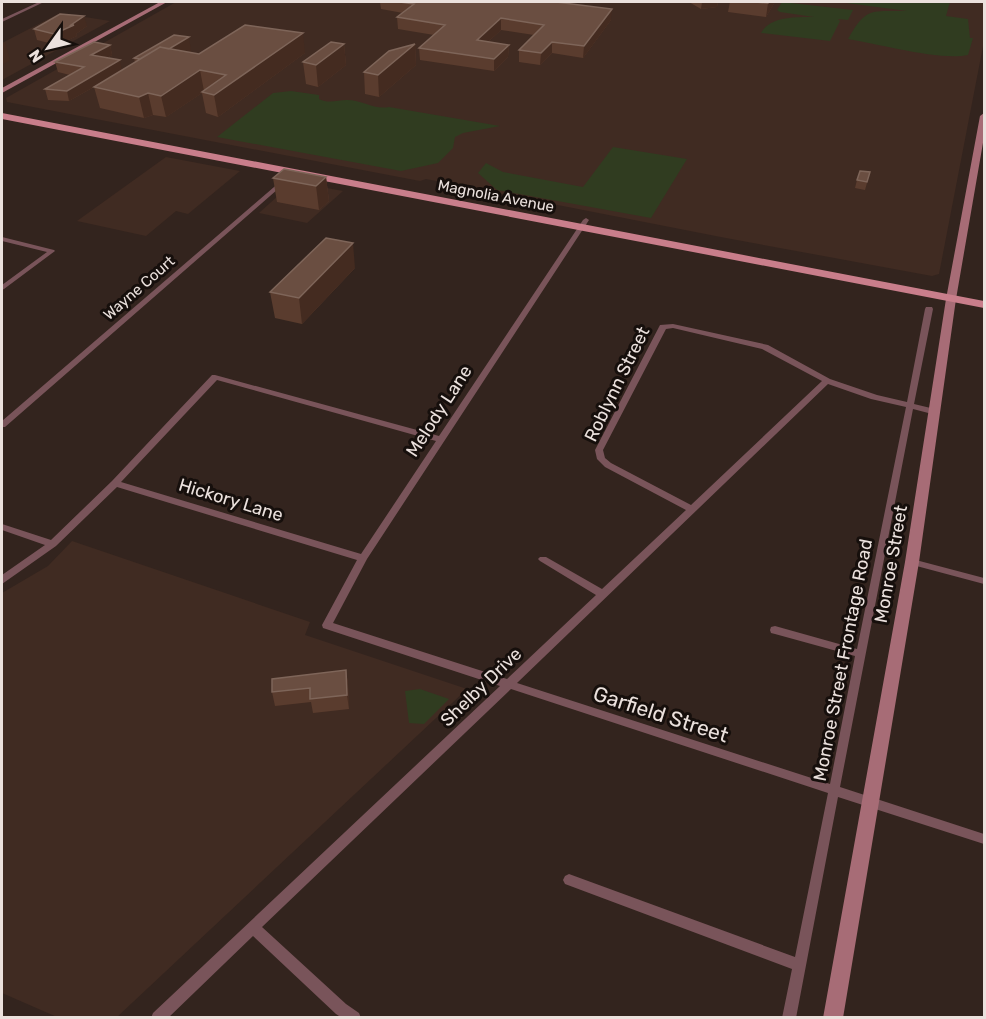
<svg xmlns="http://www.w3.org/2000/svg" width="986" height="1019" font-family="Rubik,sans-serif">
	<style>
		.built { fill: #402b22 }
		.green { fill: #303c20 }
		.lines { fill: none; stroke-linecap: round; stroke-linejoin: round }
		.street { fill: #79545a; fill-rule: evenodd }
		.secondary { fill: #a76c76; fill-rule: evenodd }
		.primary { fill: #c97e8b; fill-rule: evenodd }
		.wall { fill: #5a3c2e }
		.shaded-wall { fill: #442b20 }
		.building { fill: #6a4e41; stroke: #7e6559; stroke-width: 1.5 }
		.labels { text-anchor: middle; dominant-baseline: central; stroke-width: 6; stroke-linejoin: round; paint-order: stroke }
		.far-street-label { font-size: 15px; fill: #ebe1dd; stroke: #160f0c }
		.street-label { font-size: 18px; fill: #ebe1dd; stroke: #160f0c }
		.near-street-label { font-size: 21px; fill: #ebe1dd; stroke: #160f0c }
	</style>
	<rect width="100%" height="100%" fill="#33241e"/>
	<path class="built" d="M176,2H984V41L939,274L932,276L726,238L426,179L420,181L7,102L6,98Z
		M60,13L110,21L2,80V43Z
		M166,157L240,171L188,214L176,211L146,236L77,221Z
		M300,183L343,191L307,223L259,213L290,185Z
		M72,541L310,622L305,635L467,689L117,1017H57L2,993V593L48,566Z"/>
	<path class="green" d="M782,2L853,10L848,20L838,19L840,21L830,41L761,33C770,16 797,17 814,17L780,12L777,10Z
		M839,2H950L946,16L968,19L970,38H973L968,55C940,61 879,44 848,39C867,5 873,12 907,11Z
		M291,91L319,95V99C329,104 337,100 347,100C363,100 374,110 389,107L500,126L463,133L455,137L453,148L438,163L401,171L217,137L273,93Z
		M613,147L687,159L651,218L497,190L478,173L486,163L503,172L583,187Z
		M420,689L449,699L424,724L409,723L405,691Z"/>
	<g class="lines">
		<path class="street" d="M39,2H44L2,22V19Z
			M281,181L286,182L5,427H2V421Z
			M586,218L589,220L367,559L333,623L507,679L596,595L540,561L538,559L540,557H546L602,589L686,510L605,467L597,459L595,450L660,325L673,324L768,345L830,379L877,395L907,402L925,309L926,307H932L933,309L914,404L939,410L940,412L936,415L913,409L840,787L984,834V844L838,797L796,1018H782L792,969L565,884L563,880L565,876L569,874L795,957L828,793L511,689L262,927L346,1004L359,1013L361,1018H342L336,1014L253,936L168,1018H151L153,1013L500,686L323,628L322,625L357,560L117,487L56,546L2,584V575L45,545L2,530V524L51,540L112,481L212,375H215L439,436L583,220ZM673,328L762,349L822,381L691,505L611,463L605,458L603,450L666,329ZM217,380L436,441L361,554L121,482ZM828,384L871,399L906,407L857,649L775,626L771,627L770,630L771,633L775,634L855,656L830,784L517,683Z
			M2,237L54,250L55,251L4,289L2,290V285L47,252L2,241Z
			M912,559L984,578V584L909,564L907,562L909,560Z"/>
		<path class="secondary" d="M160,2H167L2,93V88Z
			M984,113V137L956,299L919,562L843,1018H823L905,562L946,299L980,116Z"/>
		<path class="primary" d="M2,113L984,301V308L2,119Z"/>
	</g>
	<path class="wall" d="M380,2H556L611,20L583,58L552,53L540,65L519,62V50L534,35L501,30L488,42L509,45L508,57L494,71L420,60L419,48L434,35L398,29L397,17L403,13L381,9Z
		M689,2H718L717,7L701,9Z
		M730,2H775L766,17L728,12Z
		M87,26L76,34L77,36L57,45L37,40L34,29Z
		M344,44L346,65L318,87L306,84L303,62Z
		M415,44L416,65L379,97L365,94L364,72Z
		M110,45L112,55L107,58L122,70L135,62L134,58L191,51L188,52L199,54L305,53L218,117L206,113L202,93L166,117L153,115L144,118L100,108L94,87L69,101L48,100L45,89L70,75L58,72L55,62Z
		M870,172L865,190L855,188L857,180Z
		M326,177L329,201L319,210L277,202L273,178Z
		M355,268L302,324L275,318L270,292Z
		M346,670L348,684L349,709L313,713L311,702L275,706L272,692Z"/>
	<path class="shaded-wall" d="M702,2H718L717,7L701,9Z
		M769,2H775L766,17L768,3Z
		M612,9L611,20L583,58L584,46Z
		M84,16L87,26L76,34L77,36L57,45L54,34L71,25Z
		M501,18V30L477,52V40Z
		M303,33L305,53L218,117L214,95Z
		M189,37L191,51L152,75L149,61Z
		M5,42L10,60L2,65V44Z
		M552,42V53L540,65L541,53Z
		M344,44L346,65L318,87L316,65Z
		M415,44L416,65L379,97L378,75Z
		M110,45L112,55L93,66L91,55Z
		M509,45L508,57L494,71V59Z
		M120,60L122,71L69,101L67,91Z
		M200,70L204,91L202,92V93L166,117L161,96Z
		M148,93L153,115L144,118L139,97Z
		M326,177L329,201L319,210L316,186Z
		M353,243L355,268L302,324L299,298Z
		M346,670L348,684L349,709L347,695Z"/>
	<path class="building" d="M400,2H556L612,9L584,46L552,42L541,53L519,50L544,25L501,18L477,40L509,45L494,59L419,48L445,25L397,17L414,4Z
		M755,2H769L768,3Z
		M60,14L84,16L71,25H74L54,34L34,29Z
		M245,25L303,33L214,95L202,92L226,75L200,70L161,96L148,93L139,97L94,87L160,47L199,54Z
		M174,35L189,37L169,49L160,47L140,59L134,58Z
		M94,42L110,45L91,55L120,60L67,91L45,89L84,67L55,62Z
		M331,42L344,44L316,65L303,62Z
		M415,44L378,75L364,72L389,51Z
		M284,169L326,177L316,186L273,178Z
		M860,171L870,172L867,182L857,180Z
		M326,238L353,243L299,298L270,292Z
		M346,670L347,695L310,699V688L272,692V679Z"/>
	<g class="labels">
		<g class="far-street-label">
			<text transform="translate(496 196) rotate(11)">Magnolia Avenue</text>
			<text transform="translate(139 288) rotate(-41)">Wayne Court</text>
		</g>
		<g class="street-label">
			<text transform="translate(617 384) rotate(-64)">Roblynn Street</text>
			<text transform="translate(439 411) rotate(-57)">Melody Lane</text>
			<text transform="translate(231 500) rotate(17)">Hickory Lane</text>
			<text transform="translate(891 564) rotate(-80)">Monroe Street</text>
			<text transform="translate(843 660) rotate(-79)">Monroe Street Frontage Road</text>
			<text transform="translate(481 687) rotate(-44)">Shelby Drive</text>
		</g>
		<g class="near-street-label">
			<text transform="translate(661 714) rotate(18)">Garfield Street</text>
		</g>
	</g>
	<rect width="986" height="1019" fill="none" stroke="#ebe1dd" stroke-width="6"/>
	<g transform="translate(48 48) rotate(236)" stroke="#160f0c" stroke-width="4.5" paint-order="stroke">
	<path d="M0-4.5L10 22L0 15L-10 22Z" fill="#ebe1dd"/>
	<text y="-9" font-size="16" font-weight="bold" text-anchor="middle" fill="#ebe1dd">N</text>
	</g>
</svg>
